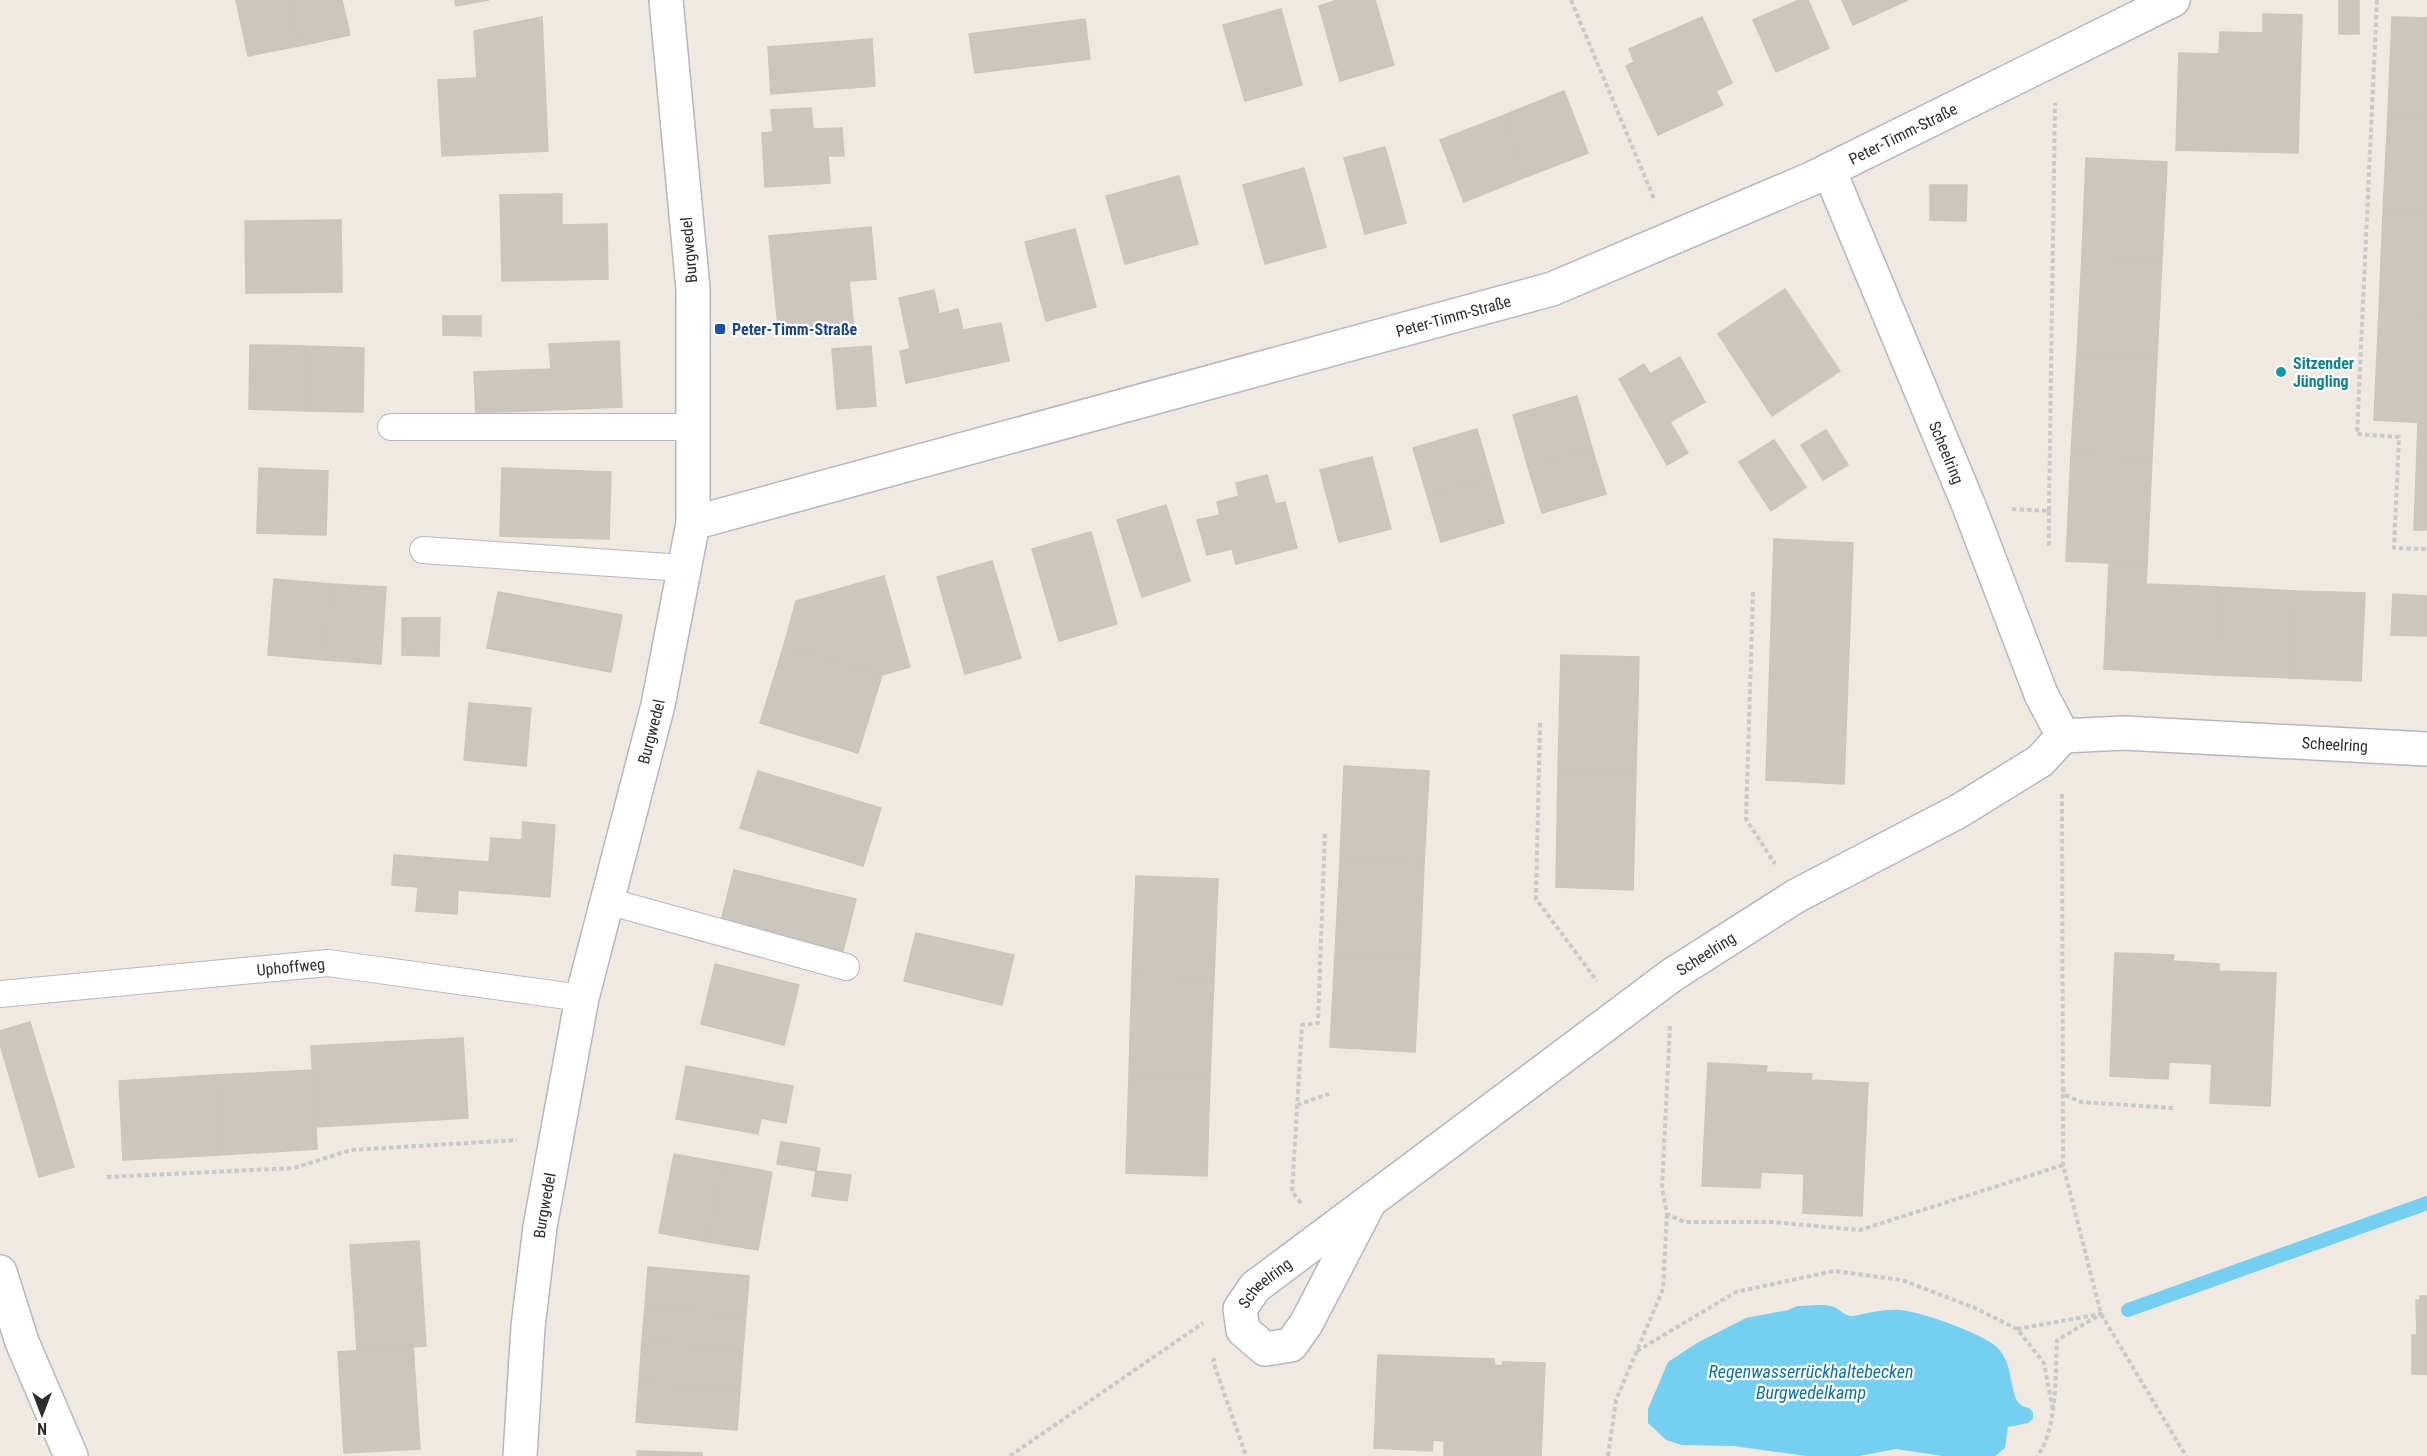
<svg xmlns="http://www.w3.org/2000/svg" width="2427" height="1456" font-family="'Roboto Condensed',sans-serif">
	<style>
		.water { fill: #75cff0 }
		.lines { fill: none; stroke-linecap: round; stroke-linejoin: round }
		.stream { stroke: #75cff0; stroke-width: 14 }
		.building { fill: #cbc7bf; stroke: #cbc5ba; stroke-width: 1.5 }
		.lane-casing { stroke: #b4b7c1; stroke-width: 28 }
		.street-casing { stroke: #b4b7c1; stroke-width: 36 }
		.secondary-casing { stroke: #b4b7c1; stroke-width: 36 }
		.path { stroke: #c9c9c9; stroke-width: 4; stroke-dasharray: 4.5 3; stroke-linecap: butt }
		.lane { stroke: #fff; stroke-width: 26 }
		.street { stroke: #fff; stroke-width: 33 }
		.secondary { stroke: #fff; stroke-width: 33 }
		.transit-dot { fill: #1a4fb4; stroke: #fff; stroke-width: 2 }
		.culture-dot { fill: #0f9aa8; stroke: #fff; stroke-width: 2 }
		.labels { text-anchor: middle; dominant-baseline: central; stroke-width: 4.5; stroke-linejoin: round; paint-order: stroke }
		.street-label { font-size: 16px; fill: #2e2e2e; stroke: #fff }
		.transit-label { font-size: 16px; font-weight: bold; fill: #164399; stroke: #fff; text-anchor: start }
		.culture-label { font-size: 16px; font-weight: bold; fill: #0d838f; stroke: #fff; text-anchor: start }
		.water-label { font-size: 18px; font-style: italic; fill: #0d6fa3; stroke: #fff }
	</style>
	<rect width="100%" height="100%" fill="#efe9e1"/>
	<path class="water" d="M1797,1306C1808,1306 1824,1303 1834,1307C1841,1310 1845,1317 1854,1316C1869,1313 1884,1309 1900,1310C1922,1312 1971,1330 1990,1342C2021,1360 2003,1405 2029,1408L2033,1412V1419L2028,1423L2008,1427L2005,1448L1995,1456H1943L1896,1449L1859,1456H1806L1734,1446L1682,1445L1666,1440L1648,1423V1409L1668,1362L1697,1343L1746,1318L1788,1310Z"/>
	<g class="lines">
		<path class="stream" d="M2128,1310L2427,1203"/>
	</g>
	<path class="building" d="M236,0H289L299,46L248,56Z
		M289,0H342L350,35L299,46Z
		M455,0H489L456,6Z
		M1338,0H1375L1394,65L1340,81L1319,6Z
		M1799,0H1808L1829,48L1776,72L1753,20Z
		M1842,0H1908L1853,25Z
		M2339,0H2359V34H2339Z
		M1281,9L1302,85L1245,101L1223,25Z
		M2263,14L2302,15L2298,153L2176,150L2179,53L2219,54L2220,32L2263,33Z
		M542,17L548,151L442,156L438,80L477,78L474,31Z
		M1702,17L1732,83L1716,91L1723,105L1658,135L1626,66L1634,62L1629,49Z
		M2392,17L2427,18V116L2388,114Z
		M1085,19L1090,59L975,73L969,34Z
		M872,39L875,86L771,94L768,47Z
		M1564,91L1588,153L1526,177L1502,116Z
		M811,108L813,129L842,128L844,156H828L830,183L765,187L762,133L773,132L771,110Z
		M2388,114L2427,116V215L2383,213Z
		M1502,116L1526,177L1464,202L1440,140Z
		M1385,147L1406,223L1365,234L1344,158Z
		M2086,158L2167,162L2162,260L2082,255Z
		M1304,168L1326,247L1265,264L1243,185Z
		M1179,176L1198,244L1125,264L1106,196Z
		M1930,185H1967L1966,221L1930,220Z
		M562,194V225L607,224L608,279L502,281L500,195Z
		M2383,213L2427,215V313L2379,311Z
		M341,220L342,292L246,293L245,221Z
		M871,227L876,279L849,281L854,329L779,336L769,236Z
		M1075,229L1096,307L1046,321L1025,242Z
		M2082,255L2162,260L2157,358L2077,354Z
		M1785,289L1840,371L1772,416L1718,334Z
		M934,290L939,314L958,309L963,330L1001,323L1009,361L906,383L900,351L910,349L899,298Z
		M2379,311L2427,313V423L2374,420Z
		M443,316H481V336L443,335Z
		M619,341L622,407L476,413L474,372L551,369L549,344Z
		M250,345L307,346L306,411L249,409Z
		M307,346L364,348L363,412L306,411Z
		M871,346L876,406L837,409L832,349Z
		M2077,354L2157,358L2152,458L2071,454Z
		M1680,357L1705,402L1670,422L1688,453L1667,465L1619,379L1644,364L1650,374Z
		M1577,396L1592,448L1528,467L1513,415Z
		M2418,423H2427V530H2414Z
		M1477,429L1491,477L1427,495L1413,448Z
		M1826,430L1848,465L1823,480L1801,445Z
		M1774,440L1806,487L1771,511L1739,462Z
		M1592,448L1606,494L1542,513L1528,467Z
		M2071,454L2152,458L2147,565L2066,561Z
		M1372,457L1391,529L1339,542L1320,470Z
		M259,468L328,471L326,535L257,533Z
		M502,468L611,472L609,539L500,536Z
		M1267,475L1275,504L1285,502L1297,548L1236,564L1232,549L1207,555L1197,520L1220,515L1217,502L1239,496L1236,483Z
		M1491,477L1504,523L1441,542L1427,495Z
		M1166,505L1190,581L1142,597L1117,520Z
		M1091,532L1117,624L1059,641L1032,549Z
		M1774,539L1853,543L1844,784L1766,780Z
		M992,561L1021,658L965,674L937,577Z
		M2109,563L2147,565L2146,584L2219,587L2215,675L2104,669Z
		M884,576L910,667L882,675L784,645L796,601Z
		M274,579L330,584L325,660L268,655Z
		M330,584L386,587L381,664L325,660Z
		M2219,587L2296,591L2292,678L2215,675Z
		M2296,591L2365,593L2361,681L2292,678Z
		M498,592L622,615L611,672L487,648Z
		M2393,594L2427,596V636L2391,635Z
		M402,618H440L439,656L402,655Z
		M784,645L882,675L858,753L760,723Z
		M1561,655L1639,657L1636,773L1558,771Z
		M469,703L531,708L526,766L464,760Z
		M1344,766L1429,771L1424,864L1340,860Z
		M758,771L881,808L863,866L740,828Z
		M1558,771L1636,773L1633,890L1556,887Z
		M523,822L555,825L550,897L458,890L457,914L416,911L418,887L392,885L394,855L489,862L491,838L522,840Z
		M1340,860L1424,864L1420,958L1335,954Z
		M734,870L856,899L843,951L721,921Z
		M1136,876L1218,879L1214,978L1132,975Z
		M916,933L1014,955L1002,1005L904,981Z
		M2115,953L2174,955L2173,961L2219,964V971L2276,973L2270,1106L2210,1103L2212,1064L2169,1062L2168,1079L2110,1076Z
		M1335,954L1420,958L1415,1052L1330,1047Z
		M715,964L799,985L784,1045L701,1024Z
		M1132,975L1214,978L1210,1077L1129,1074Z
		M30,1022L74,1167L39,1177L0,1044V1031Z
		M463,1038L468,1118L316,1127L311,1046Z
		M1708,1063L1767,1066L1766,1072L1812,1074L1811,1080L1868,1083L1862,1216L1803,1213L1804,1174L1761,1172L1760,1188L1702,1186Z
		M686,1066L793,1086L786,1123L761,1118L758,1134L676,1119Z
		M313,1070L317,1149L220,1155L216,1075Z
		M1129,1074L1210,1077L1207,1176L1126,1173Z
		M216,1075L220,1155L123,1160L119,1081Z
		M781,1142L820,1148L816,1171L777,1164Z
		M674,1154L723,1163L708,1242L659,1233Z
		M723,1163L772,1172L758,1250L708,1242Z
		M816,1171L851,1175L847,1201L812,1196Z
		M419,1241L426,1346L357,1350L350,1245Z
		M648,1267L749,1276L746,1315L645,1307Z
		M2420,1296H2427V1374H2412V1335H2417L2416,1300H2420Z
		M645,1307L746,1315L743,1349L642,1341Z
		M642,1341L743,1349L740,1390L639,1382Z
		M413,1346L420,1449L344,1453L338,1352Z
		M1378,1355L1494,1359V1365L1502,1366L1503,1362L1545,1363L1541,1456H1444V1441L1433,1440L1432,1451L1374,1448Z
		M639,1382L740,1390L737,1430L636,1422Z
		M637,1451L702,1453V1456H637Z"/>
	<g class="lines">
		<g class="lane-casing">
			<g id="lane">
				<path d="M391,427H693"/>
				<path d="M423,550L683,568"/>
				<path d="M607,901L846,967"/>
				<path id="s1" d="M0,994L328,963L582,998"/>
			</g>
		</g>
		<g class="street-casing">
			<g id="street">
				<path id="s2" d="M1829,170L1969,506L2041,694L2063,736L2124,733L2427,749"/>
				<path id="s3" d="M693,523L1552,289L1811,179L2173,0"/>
				<path id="s4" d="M1368,1205L1306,1324L1291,1345L1265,1349L1243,1330L1240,1309L1255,1287L1672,975L1796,896L1959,811L2040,761L2063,736"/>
				<path id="s5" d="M520,1456L528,1327L540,1227L582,998L658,705L693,523V289L666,0"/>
			</g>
		</g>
		<g class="secondary-casing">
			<path id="secondary" d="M0,1272L22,1342L71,1456"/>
		</g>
		<path class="path" d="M1571,0L1655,201
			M2377,0L2357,434L2399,437L2394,548L2427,549
			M2012,509L2049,511L2055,103
			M2049,511V547
			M1753,592L1746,819L1775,864
			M1540,723L1536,899L1597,981
			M2062,794L2063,1165L2101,1314L2186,1456
			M1670,1026L1662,1188L1667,1214L1684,1222H1772L1860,1230L2063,1165
			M2063,1088L2065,1095L2081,1102L2173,1108
			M1297,1105L1329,1094
			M107,1177L294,1168L351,1150L517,1140
			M1301,1203L1292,1192L1302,1025L1318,1023L1325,831
			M2017,1329L2101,1314L2057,1340C2055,1372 2058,1430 2037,1456
			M1637,1351L1736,1292L1834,1271L1902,1280L1975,1308L2017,1329L2044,1363L2053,1411
			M1215,1358L1213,1361L1246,1456
			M1010,1456L1203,1323
			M1608,1456L1616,1400L1663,1289L1667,1214"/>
		<use href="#lane" class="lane"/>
		<use href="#street" class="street"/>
		<use href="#secondary" class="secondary"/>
	</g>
	<rect class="transit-dot" x="714" y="323" width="12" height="12" rx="3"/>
	<circle class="culture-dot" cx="2281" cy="372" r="6"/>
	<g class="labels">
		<g class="street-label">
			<text stroke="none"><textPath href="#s3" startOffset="1274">Peter-Timm-Straße</textPath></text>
			<text transform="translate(689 250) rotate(-95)">Burgwedel</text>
			<text stroke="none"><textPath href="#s3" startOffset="788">Peter-Timm-Straße</textPath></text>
			<text stroke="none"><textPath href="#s2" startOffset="306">Scheelring</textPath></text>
			<text stroke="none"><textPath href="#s5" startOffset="738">Burgwedel</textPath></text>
			<text stroke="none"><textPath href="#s2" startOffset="885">Scheelring</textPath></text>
			<text stroke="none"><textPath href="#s4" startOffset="824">Scheelring</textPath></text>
			<text stroke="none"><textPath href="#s1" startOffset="292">Uphoffweg</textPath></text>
			<text stroke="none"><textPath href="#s5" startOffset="252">Burgwedel</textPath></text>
			<text stroke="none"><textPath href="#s4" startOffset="273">Scheelring</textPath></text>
		</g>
		<g class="transit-label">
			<text x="732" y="329">Peter-Timm-Straße</text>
		</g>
		<g class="culture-label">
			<text x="2293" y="363">Sitzender<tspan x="2293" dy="18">Jüngling</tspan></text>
		</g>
		<g class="water-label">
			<text x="1811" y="1371">Regenwasserrückhaltebecken<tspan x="1811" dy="21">Burgwedelkamp</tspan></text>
		</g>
	</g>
	<g transform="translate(42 1414) rotate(180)" stroke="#ffffff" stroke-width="4.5" paint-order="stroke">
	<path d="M0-4.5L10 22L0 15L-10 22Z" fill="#2e2e2e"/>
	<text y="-9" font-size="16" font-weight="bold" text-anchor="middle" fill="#2e2e2e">N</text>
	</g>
</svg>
